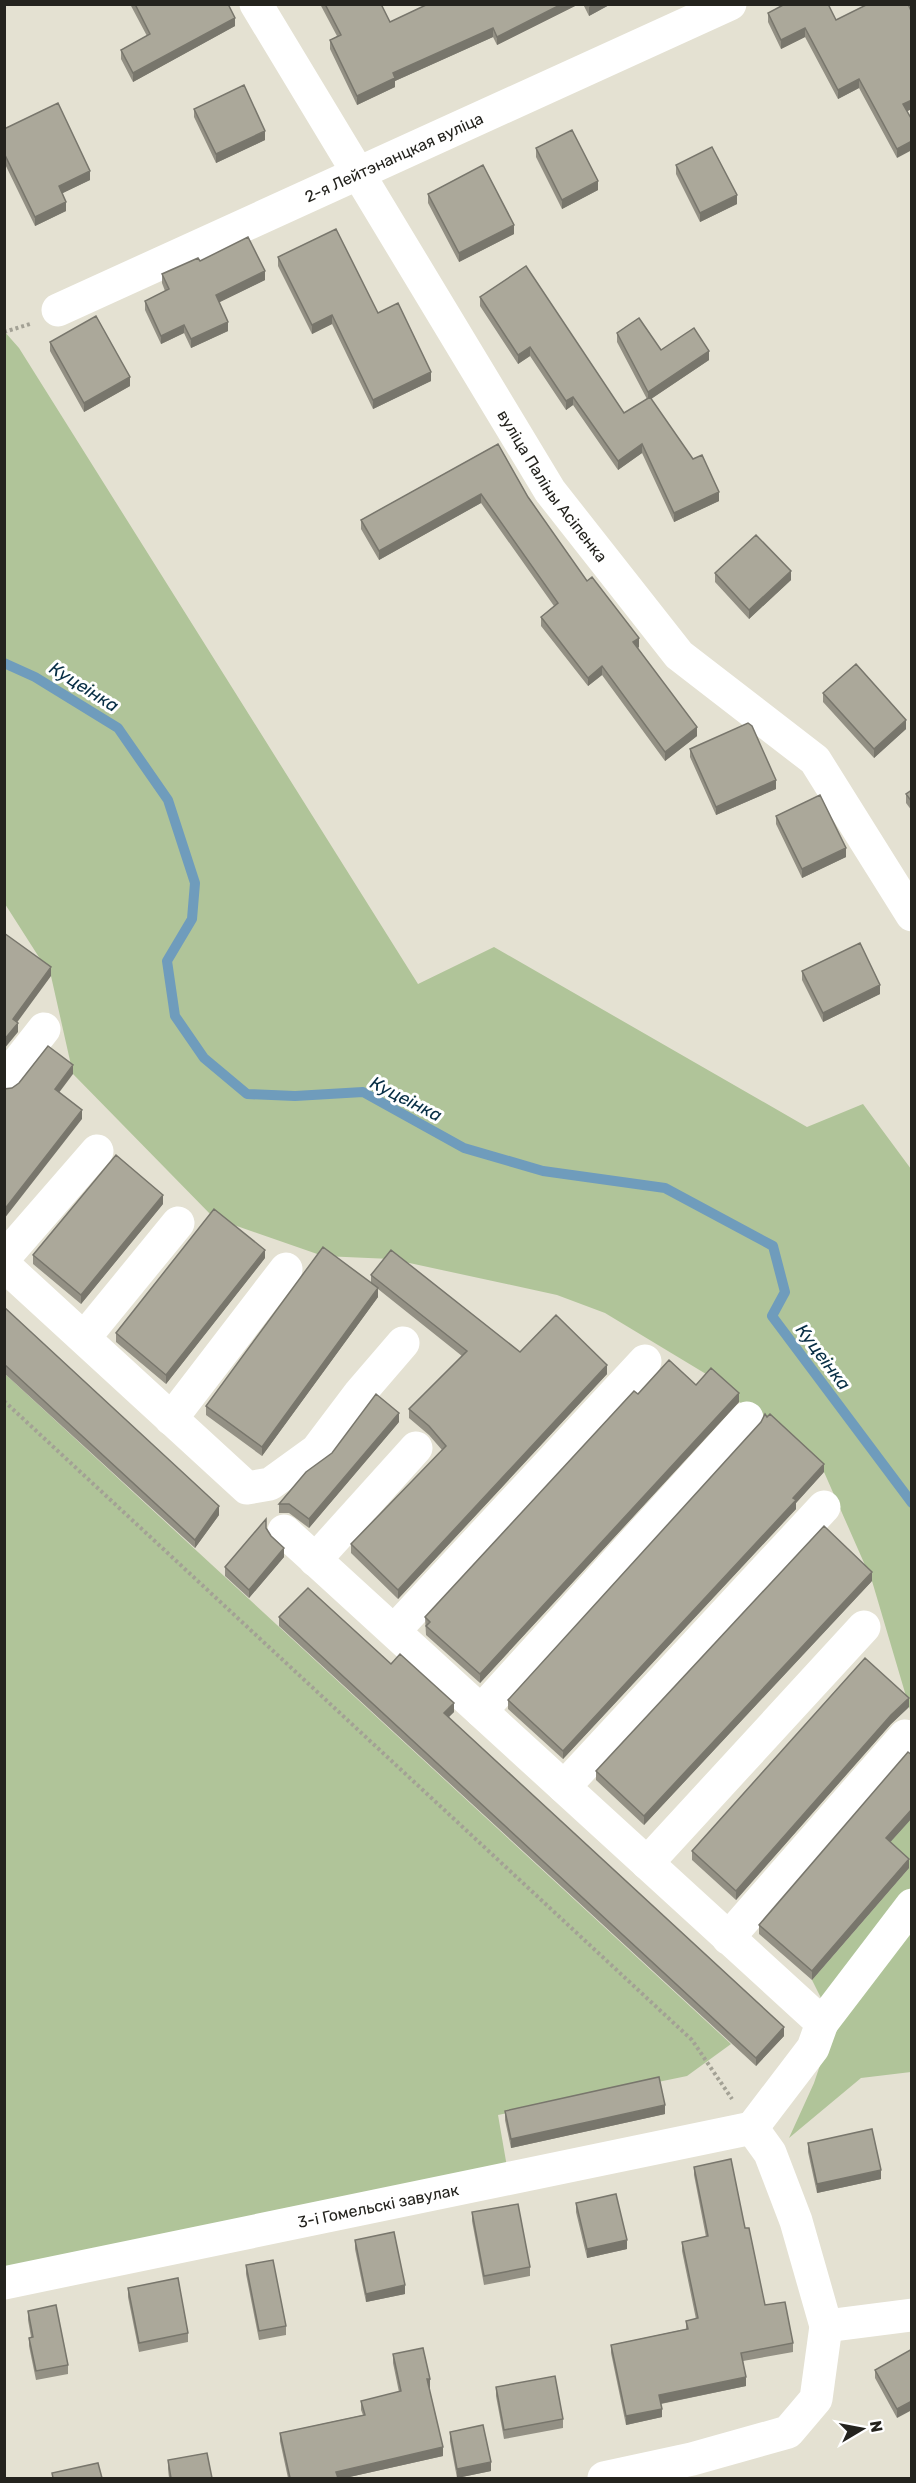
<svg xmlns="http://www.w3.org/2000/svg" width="916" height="2483" font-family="Rubik,sans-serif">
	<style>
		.green { fill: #b0c499 }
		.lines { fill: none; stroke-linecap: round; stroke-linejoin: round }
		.stream { stroke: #6f9cbc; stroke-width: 10 }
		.path { stroke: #a3a195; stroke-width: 4; stroke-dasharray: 3 3; stroke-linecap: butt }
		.minor { stroke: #fff; stroke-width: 33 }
		.wall { fill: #939084 }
		.shaded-wall { fill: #78766c }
		.building { fill: #aba89a; stroke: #78766c; stroke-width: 1.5 }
		.labels { text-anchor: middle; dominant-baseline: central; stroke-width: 6; stroke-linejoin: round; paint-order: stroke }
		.street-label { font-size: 16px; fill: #24231e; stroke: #fff }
		.water-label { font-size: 18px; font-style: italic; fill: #062d44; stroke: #fff }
	</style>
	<rect width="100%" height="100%" fill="#e4e1d2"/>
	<path class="green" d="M4,331L19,348L418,984L494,947L807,1127L863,1104L911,1169V1713L872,1581L824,1472L770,1423L738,1401L711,1377L605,1313L557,1295L391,1259L323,1256L214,1218L73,1074L51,976L5,904Z
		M4,1373L731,2044L687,2076L498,2115L507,2167L5,2271Z
		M911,1818V2072L861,2078L789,2138L814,2083L834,2024L812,1980L909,1868L886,1847Z"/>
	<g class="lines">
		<path class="stream" d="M4,663L35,677L118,728L168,800L195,883L192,919L167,961L175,1016L204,1058L247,1094L295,1096L363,1092L464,1148L543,1171L665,1188L773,1246L785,1292L772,1316L912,1503"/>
		<path class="path" d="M4,332L30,324
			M4,1401L692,2040L732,2099"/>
		<g class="minor">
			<path id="s1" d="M256,4L550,491L679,655L815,760L912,915"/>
			<path id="s2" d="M58,310L730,4"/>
			<path d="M4,1080L44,1029"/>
			<path d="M4,1258L97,1151"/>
			<path d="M4,1265L247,1488L270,1484L317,1450L360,1393L403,1343"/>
			<path d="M84,1338L178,1223"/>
			<path d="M171,1419L286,1269"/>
			<path d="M284,1531L822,2023L813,2048L752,2128"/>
			<path d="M315,1560L416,1448"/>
			<path d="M394,1631L645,1361"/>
			<path d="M481,1711L747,1418"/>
			<path d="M564,1787L824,1507"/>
			<path d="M647,1863L864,1627"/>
			<path d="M728,1938L905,1736"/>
			<path d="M822,2023L912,1905"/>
			<path id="s3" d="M4,2283L752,2128"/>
			<path d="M826,2326L912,2315"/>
			<path d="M604,2478L692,2459L788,2432L816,2399L826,2326L796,2221L770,2153L752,2128"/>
		</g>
	</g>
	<path class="wall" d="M130,4H228L235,26L133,82L121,59V50L147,36Z
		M320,4H381L390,22L428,4H579L497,45L493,37L395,81V87L357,105L330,49V40L337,36Z
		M583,4H611L589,16Z
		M768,13L836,20L912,13V109L907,111L897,158L859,88L838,99L805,37L781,49L768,22Z
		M194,109L265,140L216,163L194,117Z
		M4,129L90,180L62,193L66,211L35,226L4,162Z
		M536,148L598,190L562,209L536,157Z
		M676,165L737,204L700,222L676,174Z
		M428,194L514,234L459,262L428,203Z
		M278,257L378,313L431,381L373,409L332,324L312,334L278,266Z
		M200,261L265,280L219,302L228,331L191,348L184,333L161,344L145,310V301L165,291L162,283V274Z
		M480,297L624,413L647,399L617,342V333L661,350L709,360L651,399L719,501L674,522L642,453L618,470L573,405L566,410L530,356L518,364L480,306Z
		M50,342L130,386L84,412L50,351Z
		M498,444L528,497L587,581L639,647L638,648L697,736L665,761L602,675L588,686L541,626V617L554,606L481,503L379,560L361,529V520Z
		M715,573L791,580L749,619L715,582Z
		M823,693L906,729L874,758L823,702Z
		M690,749L776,789L716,815L690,757Z
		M912,790V811L906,803V794Z
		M776,816L846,857L802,878L776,824Z
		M802,971L880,994L823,1022L802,980Z
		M163,1204L81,1304L33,1264V1255Z
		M265,1258L166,1384L116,1342V1333Z
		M371,1275L520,1352L607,1374L398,1599L351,1553V1544L442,1450L429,1435L409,1418V1409L462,1356L378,1289V1297L262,1456L206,1415V1406L371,1283Z
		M4,1307L219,1515L195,1548L4,1373Z
		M696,1385L739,1402L480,1683L426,1635L425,1617L638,1394Z
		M399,1422L309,1528L289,1513H279V1504Z
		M824,1472L796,1503V1509L563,1759L508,1709V1700Z
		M266,1528L284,1557L249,1598L225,1576V1567Z
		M872,1581L644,1825L596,1780V1771Z
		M279,1617L391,1664L454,1712L448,1717L784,2036L756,2066L279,1626Z
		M909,1707L891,1724L736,1900L692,1860V1851Z
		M912,1755V1818L890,1842L909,1868L812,1980L759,1934V1925Z
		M505,2111L665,2114L511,2148L505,2120Z
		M808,2143L881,2179L817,2193L808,2152Z
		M694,2167L745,2228L765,2305L793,2343V2352L743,2361L746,2386L661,2404L662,2417L626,2425L611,2353V2345L686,2329V2321L696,2319L682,2251V2242L706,2237L694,2175Z
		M576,2203L627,2249L587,2258L576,2212Z
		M472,2212L530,2267V2276L484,2285L472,2221Z
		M355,2240L405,2294L366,2302L355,2249Z
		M246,2265L286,2326V2335L259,2340L246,2274Z
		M128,2288L188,2333V2342L139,2352L128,2297Z
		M28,2311L68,2365V2374L36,2380L29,2346V2338L31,2337L28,2320Z
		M912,2349L897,2418L875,2378V2370Z
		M393,2354L430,2388H429L443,2456L345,2478H288L280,2441V2433L363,2415L361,2410V2401L399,2392L393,2363Z
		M496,2387L563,2419V2428L504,2439L496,2396Z
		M450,2432L491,2471L457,2478L450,2441Z
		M168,2460L212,2478H169L168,2469Z"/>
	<path class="shaded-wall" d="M562,4H579L497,45V37Z
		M593,4H611L589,16V7Z
		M235,18V26L133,82V73Z
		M493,28V37L395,81V87L357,105V96L393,73Z
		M805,28V37L781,49V40Z
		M859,79V88L838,99V90Z
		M912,100V109L903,113V104Z
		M265,131V140L216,163V154Z
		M912,141V150L897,158V149Z
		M90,171V180L59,195V186Z
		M598,181V190L562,209V200Z
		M737,195V204L700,222V213Z
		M66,202V211L35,226V217Z
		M514,225V234L459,262V253Z
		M265,271V280L216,304V295Z
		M332,315V324L312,334V325Z
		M228,322V331L191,348V339Z
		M184,325V333L161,344V336Z
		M530,347V356L518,364V355Z
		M709,351V360L648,401V392Z
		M431,372V381L373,409V400Z
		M130,377V386L84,412V403Z
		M573,397V405L566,410V401Z
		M642,444V453L618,470V461Z
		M719,492V501L674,522V513Z
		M481,494V503L379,560V551Z
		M791,571V580L749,619V610Z
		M639,638V647L633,651V642Z
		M602,666V675L588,686V678Z
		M906,720V729L874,758V749Z
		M697,727V736L665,761V752Z
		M776,780V789L716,815V807Z
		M846,848V857L802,878V869Z
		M51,967V976L13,1028V1019Z
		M880,985V994L823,1022V1013Z
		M18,1023V1032L4,1049V1040Z
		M73,1065V1074L55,1098V1089Z
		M82,1110V1119L4,1219V1210Z
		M163,1195V1204L81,1304V1295Z
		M265,1250V1258L166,1384V1375Z
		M378,1288V1297L262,1456V1447Z
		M607,1365V1374L398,1599V1590Z
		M739,1393V1402L480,1683V1674Z
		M399,1413V1422L309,1528V1519Z
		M824,1464V1472L796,1503V1509L563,1759V1751Z
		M219,1506V1515L195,1548V1540Z
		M284,1548V1557L249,1598V1590Z
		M872,1572V1581L644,1825V1816Z
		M909,1698V1707L891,1724L736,1900V1891L891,1715Z
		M454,1703V1712L444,1722V1713Z
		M912,1809V1818L886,1847V1838Z
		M909,1859V1868L812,1980V1971Z
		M784,2027V2036L756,2066V2058Z
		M665,2105V2114L511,2148V2139Z
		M881,2170V2179L817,2193V2184Z
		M627,2240V2249L587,2258V2249Z
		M405,2285V2294L366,2302V2294Z
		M746,2377V2386L659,2404V2395Z
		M427,2379H430V2388H427Z
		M912,2401V2410L897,2418V2409Z
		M662,2409V2417L626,2425V2416Z
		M443,2447V2456L345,2478H336V2472Z
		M491,2462V2471L457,2478V2469Z"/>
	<path class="building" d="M135,4H228L235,18L133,73L121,50L150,34Z
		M325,4H381L390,22L428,4H562L497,37L493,28L393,73L395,78L357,96L330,40L341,35Z
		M785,4H828L836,20L868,4H908L912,13V35L911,36L912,37V100L903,104L912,120V141L897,149L859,79L838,90L805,28L781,40L768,13Z
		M244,85L265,131L216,154L194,109Z
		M58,103L90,171L59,186L66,202L35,217L4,153V129Z
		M572,130L598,181L562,200L536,148Z
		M712,147L737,195L700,213L676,165Z
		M483,165L514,225L459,253L428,194Z
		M336,229L378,313L398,303L431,372L373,400L332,315L312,325L278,257Z
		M248,237L265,271L216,295L228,322L191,339L184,325L161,336L145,301L169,289L162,274L198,258L200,261Z
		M526,266L624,413L650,397L693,459L702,455L719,492L674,513L642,444L618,461L573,397L566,401L530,347L518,355L480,297Z
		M96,316L130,377L84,403L50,342Z
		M639,318L661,350L694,328L709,351L648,392L617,333Z
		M498,444L528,497L587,581L592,577L639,638L633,642L697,727L665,752L602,666L588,678L541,617L558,603L481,494L379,551L361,520Z
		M756,535L791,571L749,610L715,573Z
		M856,664L906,720L874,749L823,693Z
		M748,723L752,726L776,780L716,807L690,749Z
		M912,790V802L906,794Z
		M820,795L846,848L802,869L776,816Z
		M4,933L51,967L13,1019L18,1023L4,1040Z
		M860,943L880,985L823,1013L802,971Z
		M48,1046L73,1065L55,1089L82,1110L4,1210V1089L12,1088L19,1083Z
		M116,1155L163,1195L81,1295L33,1255Z
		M214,1209L265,1250L166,1375L116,1333Z
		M323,1247L378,1288L262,1447L206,1406Z
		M391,1250L520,1352L556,1315L607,1365L398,1590L351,1544L446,1446L429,1426L409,1409L467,1351L371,1275Z
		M4,1307L219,1506L195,1540L4,1364Z
		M669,1360L696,1385L711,1368L739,1393L480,1674L426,1626L430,1622L425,1617L634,1391L638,1394Z
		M376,1394L399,1413L309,1519L289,1504H279L306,1472L332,1453Z
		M765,1414L767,1417L770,1414L824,1464L793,1498L796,1500L563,1751L508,1700L761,1422Z
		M266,1519V1528L271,1536L284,1548L249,1590L225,1567Z
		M824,1526L872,1572L644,1816L596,1771Z
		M308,1588L391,1664L400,1654L454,1703L444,1713L784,2027L756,2058L279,1617Z
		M865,1658L909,1698L891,1715L736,1891L692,1851Z
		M908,1752L912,1755V1809L886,1838L909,1859L812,1971L759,1925Z
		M659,2077L665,2105L511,2139L505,2111Z
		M872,2129L881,2170L817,2184L808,2143Z
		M731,2159L745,2228H749L765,2305L785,2302L793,2343L741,2353L746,2377L659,2395L662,2409L626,2416L611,2345L688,2329L686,2321L698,2318L682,2242L708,2236L694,2167Z
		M616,2194L627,2240L587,2249L576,2203Z
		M518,2204L530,2267L484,2276L472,2212Z
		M394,2232L405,2285L366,2294L355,2240Z
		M273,2260L286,2326L259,2331L246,2265Z
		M178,2278L188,2333L139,2343L128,2288Z
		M56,2305L68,2365L36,2371L29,2338L33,2337L28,2311Z
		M423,2348L430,2379H427L443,2447L336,2472L338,2478H290L280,2433L365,2415L361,2401L401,2391L393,2354Z
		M912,2349V2401L897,2409L875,2370Z
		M555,2376L563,2419L504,2430L496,2387Z
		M483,2425L491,2462L457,2469L450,2432Z
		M207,2453L212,2478H171L168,2460Z
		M98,2463L102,2478H53L52,2473Z"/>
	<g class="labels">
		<g class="street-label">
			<text stroke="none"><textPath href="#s2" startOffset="369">2-я Лейтэнанцкая вуліца</textPath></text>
			<text stroke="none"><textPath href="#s1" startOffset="566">вуліца Паліны Асіпенка</textPath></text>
			<text stroke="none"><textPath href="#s3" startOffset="382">3-і Гомельскі завулак</textPath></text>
		</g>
		<g class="water-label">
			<text transform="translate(84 687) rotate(32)">Куцеінка</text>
			<text transform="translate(406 1099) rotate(27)">Куцеінка</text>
			<text transform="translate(823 1357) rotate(53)">Куцеінка</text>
		</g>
	</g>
	<rect width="916" height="2483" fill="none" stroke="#24231e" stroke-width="12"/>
	<g transform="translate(862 2429) rotate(80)" stroke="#ffffff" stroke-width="4.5" paint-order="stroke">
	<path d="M0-4.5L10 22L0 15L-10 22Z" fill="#24231e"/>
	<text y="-9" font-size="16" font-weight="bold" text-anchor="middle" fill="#24231e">N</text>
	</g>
</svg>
